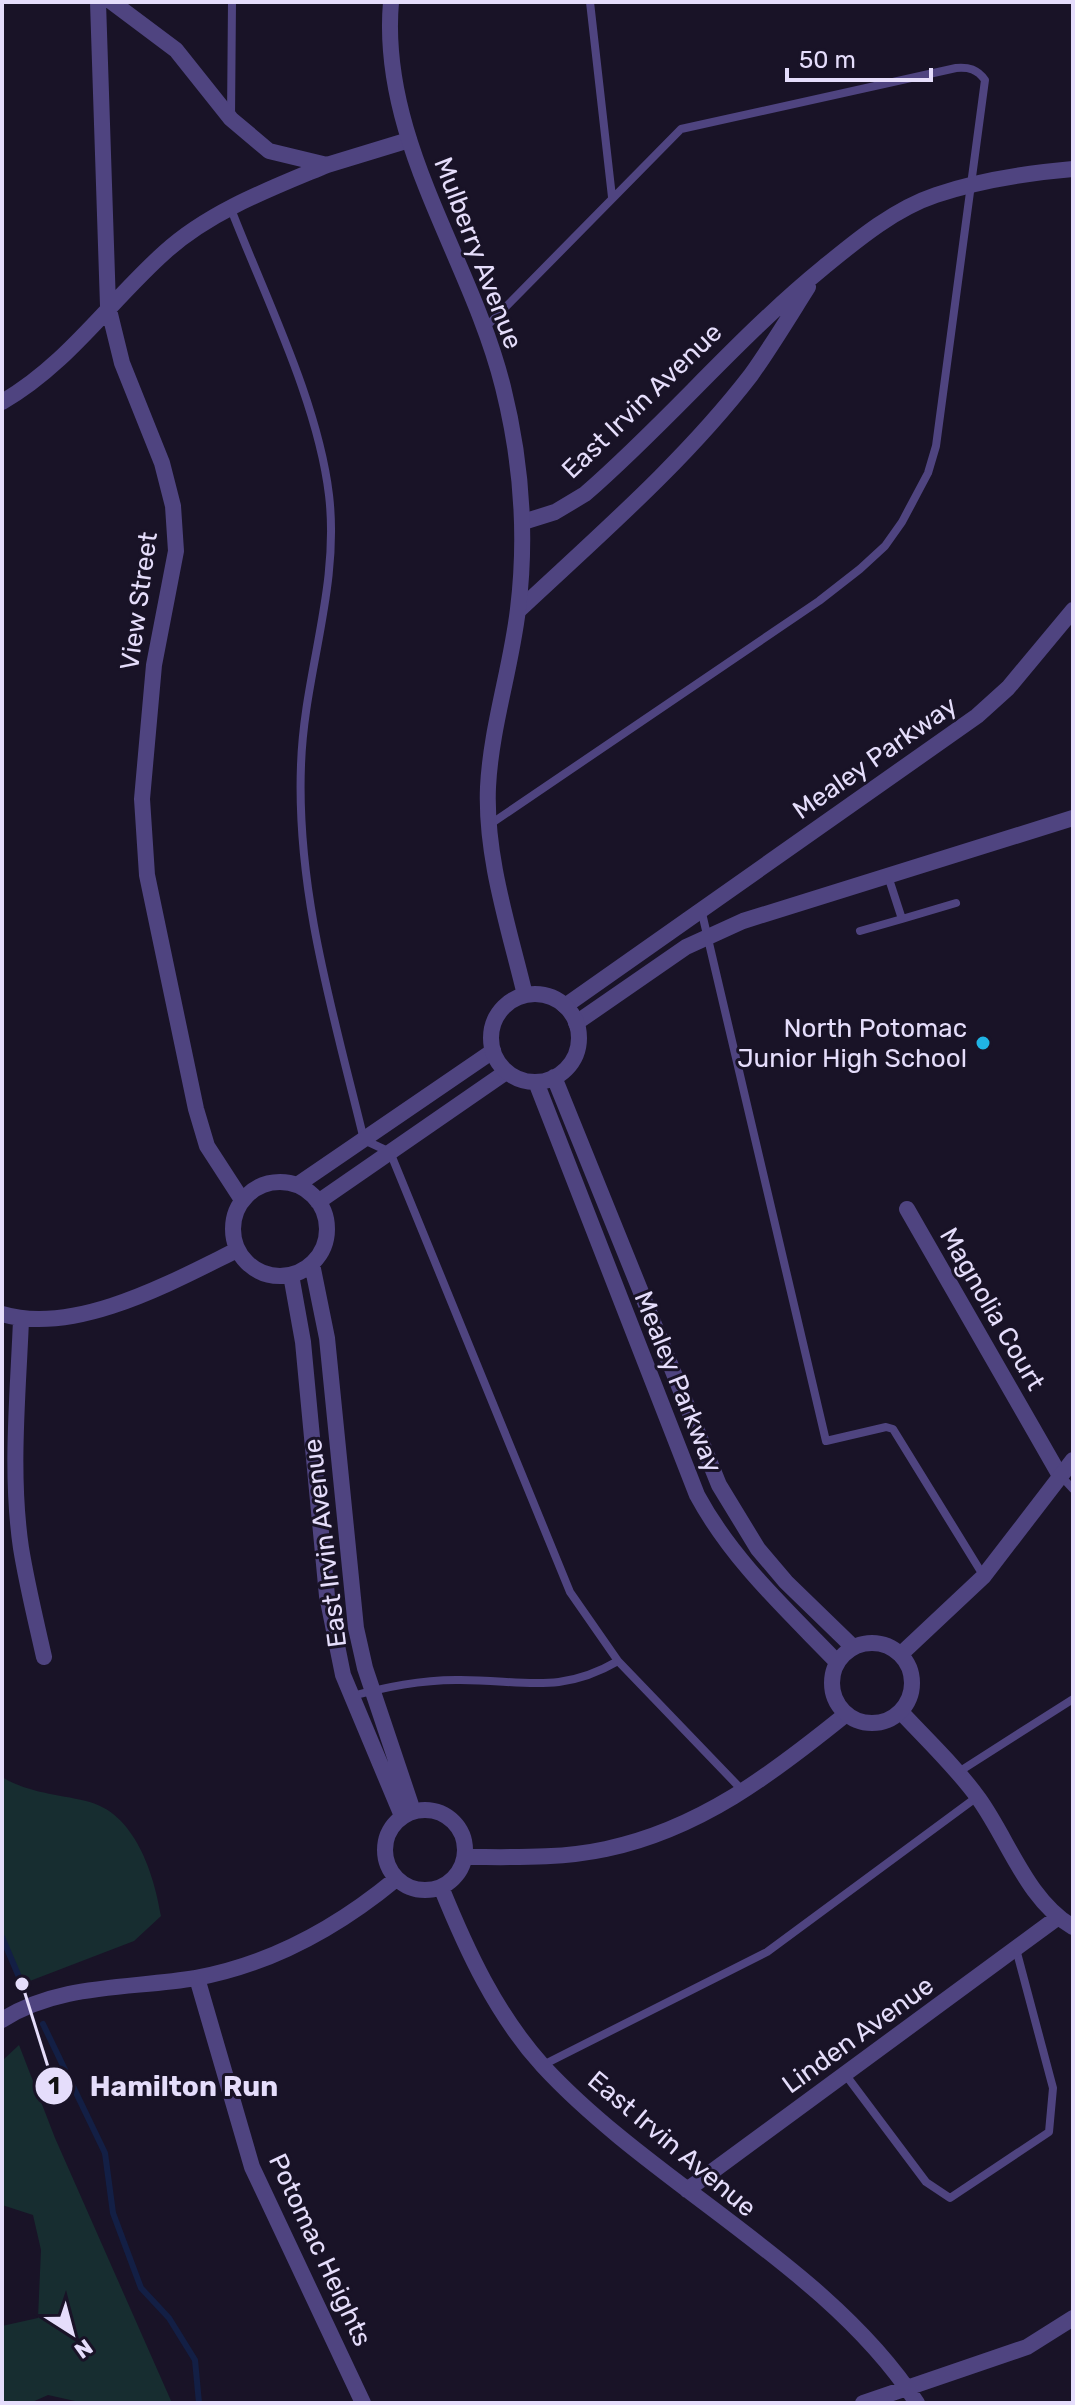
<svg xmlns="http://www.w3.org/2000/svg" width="1075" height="2405" font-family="Rubik,sans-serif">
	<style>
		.green { fill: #172d30 }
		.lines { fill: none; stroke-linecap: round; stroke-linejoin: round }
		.stream { stroke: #131f45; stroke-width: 6 }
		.service { stroke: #4f4480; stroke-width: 8 }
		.minor { stroke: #4f4480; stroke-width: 16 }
		.tertiary { stroke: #4f4480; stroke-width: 16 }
		.poi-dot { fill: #20b3e4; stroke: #191327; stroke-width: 3 }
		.labels { text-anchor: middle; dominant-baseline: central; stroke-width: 6; stroke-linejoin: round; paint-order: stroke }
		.street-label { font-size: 26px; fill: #e5ddfb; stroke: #191327 }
		.poi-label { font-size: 26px; fill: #e5ddfb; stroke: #191327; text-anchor: end }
		.leader { fill: none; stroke: #e5ddfb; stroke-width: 3 }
		.callout-dot { fill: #e5ddfb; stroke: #191327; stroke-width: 3 }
		.mark-label { font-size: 24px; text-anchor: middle; font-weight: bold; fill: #111 }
		.callout-label { font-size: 28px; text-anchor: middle; font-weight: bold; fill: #e5ddfb; stroke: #191327; stroke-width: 6; stroke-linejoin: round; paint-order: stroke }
	</style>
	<rect width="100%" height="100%" fill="#191327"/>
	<path class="green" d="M2,1777C28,1793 57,1794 86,1801C135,1812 154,1874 161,1916L134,1941L22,1984L2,1934Z
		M19,2045L55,2138L172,2403H84L48,2395L30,2403H2V2326L38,2318L41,2250L33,2215L2,2205V2061Z"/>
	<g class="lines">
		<path class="stream" d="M2,1937L22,1984
			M43,2024L105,2153L113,2213L141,2288L169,2318L195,2360L199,2403"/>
		<path class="service" d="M590,2L612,197
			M231,117L232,2
			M231,209C265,297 318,402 329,495C340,588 304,673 301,765C296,893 334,1016 364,1140L390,1152L570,1592L618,1661L743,1791
			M484,329L681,129L956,68C969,67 977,69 985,80L936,446L928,473L902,522L885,546L860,569L819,601L489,825
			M888,876L902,919L956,903
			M701,909L826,1441L886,1427L893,1429L983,1575
			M860,931L902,919
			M1060,1475L1073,1489
			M352,1696C387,1687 420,1680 456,1680C520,1679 558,1696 618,1661
			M957,1773L1073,1699
			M543,2065L767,1952L977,1797
			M845,2074L926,2182L950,2198L1049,2132L1053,2088L1016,1949"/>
		<path class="minor" d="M98,2L108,306L122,363L162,463L173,506L176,551L154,665L142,799L147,875L196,1109L207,1146L242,1200
			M112,2L176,50L231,119L269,151L327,165L409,140
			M2,402C67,365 110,301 165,252C210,211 272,188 327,165
			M523,522L555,512L585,494C668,422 738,337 824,267C857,240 894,209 936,195C980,180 1027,173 1073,169
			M518,611C598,536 684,462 751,375C771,347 789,317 808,287
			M565,1006L977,716L1008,688L1073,610
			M576,1023L686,947L743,921L1073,818
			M233 1229a47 47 0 1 1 94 0a47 47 0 1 1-94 0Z
			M297,1185L493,1051
			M318,1202L506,1072
			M907,1209L1059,1474
			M312,1264L327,1338L356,1628L365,1668L413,1811
			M291,1275L303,1342L327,1596L343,1675L402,1816
			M2,1314C75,1336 172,1282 237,1250
			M21,1320C18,1395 10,1473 21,1548C27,1585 36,1621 44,1657
			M901,1712C927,1740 957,1768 979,1799C1009,1841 1027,1900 1073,1927
			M385 1850a40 40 0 1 1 80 0a40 40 0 1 1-80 0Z
			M465,1857C512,1857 560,1859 606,1849C700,1829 772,1774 845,1715
			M441,1887C467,1951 496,2014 543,2066C653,2185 829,2267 917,2403
			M197,1978L252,2167L363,2403
			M2,2020C60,1983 131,1989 196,1978C272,1964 338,1927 396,1879
			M687,2190L1057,1918
			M863,2403L1027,2347L1073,2318"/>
		<path class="tertiary" d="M391,2C379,140 471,258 503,387C521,459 527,535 518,609C511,669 491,727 488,787C485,857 509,928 525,995
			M491 1038a44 44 0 1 1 88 0a44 44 0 1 1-88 0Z
			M554,1077L719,1485L758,1549L786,1582L853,1647
			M536,1082L697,1495C732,1560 786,1609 837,1662
			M832 1683a40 40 0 1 1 80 0a40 40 0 1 1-80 0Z
			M901,1654L983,1577L1073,1460"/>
	</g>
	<circle class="poi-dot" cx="983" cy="1043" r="8"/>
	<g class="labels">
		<g class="street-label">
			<text transform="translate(478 253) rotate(69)">Mulberry Avenue</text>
			<text transform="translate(642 401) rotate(-44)">East Irvin Avenue</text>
			<text transform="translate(139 601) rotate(-82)">View Street</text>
			<text transform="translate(875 758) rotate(-35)">Mealey Parkway</text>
			<text transform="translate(992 1309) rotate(60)">Magnolia Court</text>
			<text transform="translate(678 1382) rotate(68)">Mealey Parkway</text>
			<text transform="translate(325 1543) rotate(-97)">East Irvin Avenue</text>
			<text transform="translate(858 2035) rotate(-36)">Linden Avenue</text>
			<text transform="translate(672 2144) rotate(40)">East Irvin Avenue</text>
			<text transform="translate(320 2250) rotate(65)">Potomac Heights</text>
		</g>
		<g class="poi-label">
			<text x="967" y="1028">North Potomac<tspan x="967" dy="30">Junior High School</tspan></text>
		</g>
	</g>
	<path class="leader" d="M22 1984L54 2086"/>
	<g class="callout-dot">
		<circle cx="22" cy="1984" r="8"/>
		<circle cx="54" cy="2086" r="20"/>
	</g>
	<g class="mark-label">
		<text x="54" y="2094">1</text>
	</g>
	<g class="callout-label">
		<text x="184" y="2096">Hamilton Run</text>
	</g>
	<rect width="1075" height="2405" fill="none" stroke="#e5ddfb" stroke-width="8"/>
	<g transform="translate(72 2333) rotate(144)" stroke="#191327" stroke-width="6" paint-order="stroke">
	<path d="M0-6L14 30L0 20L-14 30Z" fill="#e5ddfb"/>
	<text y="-12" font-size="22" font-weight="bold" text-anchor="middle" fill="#e5ddfb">N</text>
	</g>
	<path d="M787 68v12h144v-12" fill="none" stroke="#e5ddfb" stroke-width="4"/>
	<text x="799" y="68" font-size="24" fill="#e5ddfb" stroke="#191327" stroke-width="6" paint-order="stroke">50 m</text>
</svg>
